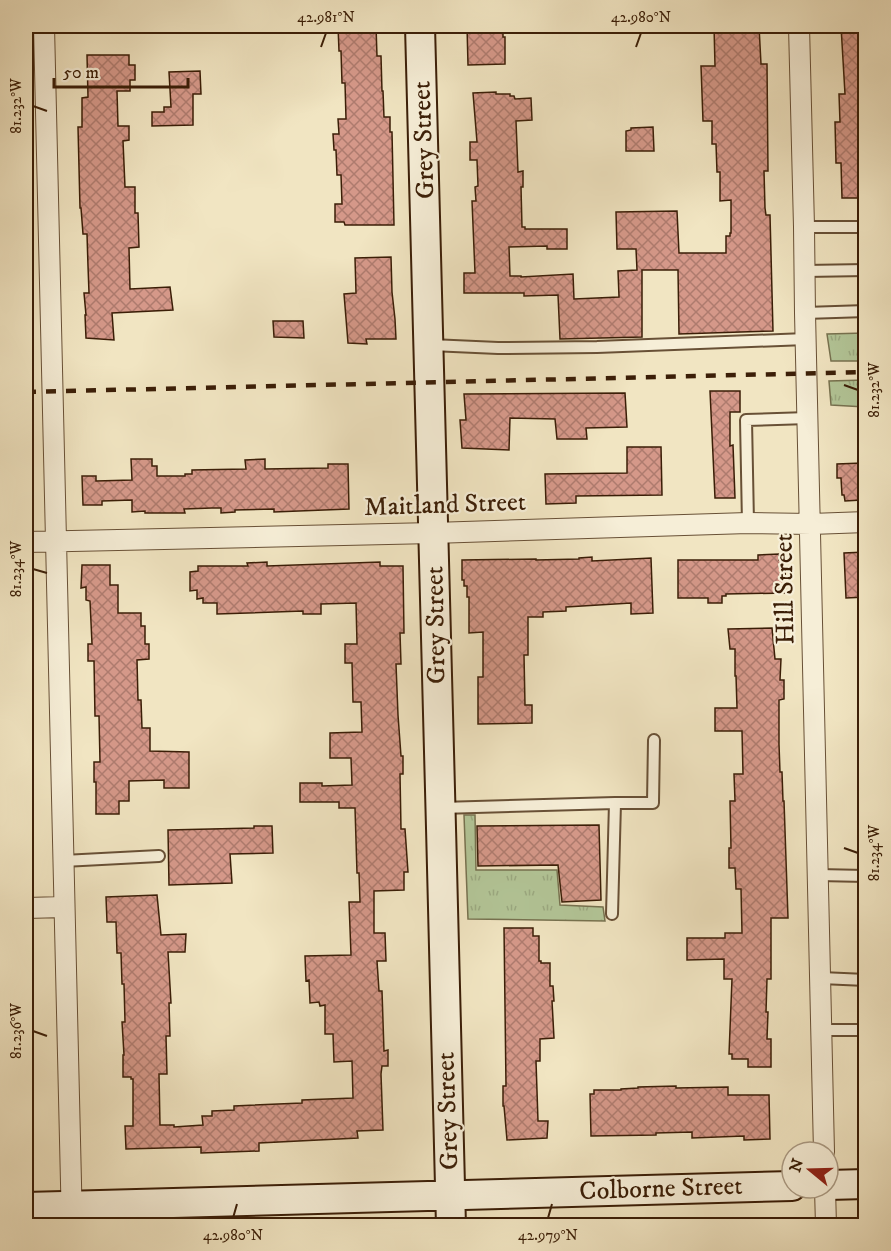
<svg xmlns="http://www.w3.org/2000/svg" width="891" height="1251" font-family="'IM FELL DW Pica',serif">
	<style>
		.grass { fill: url(#grass-tufts); stroke: #777250; stroke-width: 1.5 }
		.building { fill: url(#building-cross-hatch); stroke: #3b1e07; stroke-width: 1.5 }
		.lines { fill: none; stroke-linecap: round; stroke-linejoin: round }
		.lane-casing { stroke: #685036; stroke-width: 14 }
		.street-casing { stroke: #685036; stroke-width: 22 }
		.secondary-casing { stroke: #3b1e07; stroke-width: 32 }
		.lane { stroke: #f6eed7; stroke-width: 10 }
		.street { stroke: #f6eed7; stroke-width: 20 }
		.secondary { stroke: #f6eed7; stroke-width: 28 }
		.rail { stroke: #3b1e07; stroke-width: 4.5; stroke-dasharray: 10 10; stroke-linecap: butt }
		.ticks { fill: none; stroke: #3b1e07; stroke-width: 2 }
		.labels { text-anchor: middle; dominant-baseline: central; stroke-width: 4.5; stroke-linejoin: round; paint-order: stroke }
		.street-label { font-size: 26px; fill: #3b1e07; stroke: #f6eed7 }
		.neatline { fill: none; stroke: #3b1e07; stroke-width: 2 }
		.ticks-label { font-size: 15px; text-anchor: middle; fill: #3b1e07 }
	</style>
	<defs>
		<pattern id="grass-tufts" width="24" height="20" patternUnits="userSpaceOnUse" patternTransform="scale(1.5)"><rect width="24" height="20" fill="#b3c698"/><path d="M3 7l-1-3M5 7V3M7 7l1-3M15 17l-1-3M17 17v-4M19 17l1-3" fill="none" stroke="#9baa82"/></pattern>
		<pattern id="building-cross-hatch" width="8" height="8" patternUnits="userSpaceOnUse" patternTransform="scale(1.5)"><rect width="8" height="8" fill="#d59889"/><path d="M0 0l8 8M0 8l8-8" fill="none" stroke="#ae7b6e"/></pattern>
	</defs>
	<rect width="100%" height="100%" fill="#f1e5c2"/>
	<filter id="stains"><feTurbulence type="fractalNoise" baseFrequency=".00333" numOctaves="4"/><feColorMatrix values="0 0 0 0 .2 0 0 0 0 .09 0 0 0 0 .02 0 0 0 .5 -.17"/></filter>
	<radialGradient id="worn" r=".72"><stop offset=".6" stop-color="#630" stop-opacity="0"/><stop offset="1" stop-color="#630" stop-opacity=".3"/></radialGradient>
	<path class="grass" d="M865,333V361H831L827,334Z
		M865,380V407L831,405L829,381Z
		M464,815H475L476,870H557L560,905L603,907L605,921L468,919Z"/>
	<path class="building" d="M338,26H376L377,56H381L382,91H383L384,117H390V132H392L394,225H345L344,222H335V204H342L341,175H337L336,150H334L333,134H339L338,119H346L345,83H342L341,51H339Z
		M467,26H503V37H505V64L468,65Z
		M714,26H759L761,64H767L768,171H764L765,208L766,215H770L773,331L679,334L678,270H642V337L560,339L558,295L524,296V293H464V273H475L472,201H476L475,187L478,186L477,160H470V142H477L473,93L496,92V94H510V96H514L515,99L531,98L532,120L516,121L518,172L523,171V187H521L522,227H525V229H567V249H547V246L509,247L510,276H521V277L573,274L574,299L619,297L618,271L637,270L636,249H617L616,212L677,211L679,253H726V236H730V233H731V200L720,201V172H717L716,144H712V121H703L701,66H715Z
		M841,26H866V198H842L841,163H836L835,122H840L839,94H845Z
		M87,55H129V65H135V80H130V91H117L118,126H129V140L123,141L125,187H135V213H138L139,247L129,248L130,289L170,287L173,310L112,313L114,340L86,338L85,315H86L84,293H89L88,266L87,234H83L81,208H80L78,127H82V98L88,97Z
		M200,71L201,94H193V125L152,126V112H164V107H171L169,72Z
		M653,127L654,151H626V131L631,130V128Z
		M391,257L392,292L395,319L396,339H366L367,344L348,343L344,294L356,293L355,258Z
		M273,321H303L304,338L274,337Z
		M710,391H740V412H730V446L733,445L735,498H715Z
		M625,393L627,427L586,428L587,439H557L555,419L510,418L509,450L462,448L460,420H466L464,394Z
		M627,447H661L662,495L576,496V503L546,504L545,474L627,473Z
		M131,459H152V466H157V476H185V474H192V470L246,469L245,460L265,459V469L328,468V464H348L349,509L274,512V509L235,510V512L221,513V508H212L184,509L185,513H145V511L132,512V500L102,501V505H83L82,476H96V481L132,480Z
		M862,463L864,494H861V500L845,501L844,495H842L841,478H837V464Z
		M866,552V597L846,598L844,553Z
		M779,554V560H782V568H785L786,593L726,594V596H722V603H708V598H678V560H758V555Z
		M592,557V561L651,558L653,613L631,614V603L566,607V611L543,612V617H528V655H524L525,705H532V723L478,724V677H483V632L469,633V597H467V586H464V580H462V560L536,559V560L579,559V558Z
		M267,562V566L380,562V566H403L404,633H400L401,664H396L398,715L401,756H403V774H400L401,829H405L408,872H404V890L374,891V933H385L386,961H377L379,991H382L384,1051L388,1050V1066H382L381,1074L383,1130L357,1131L358,1138L259,1143V1151L201,1153V1147L126,1149L125,1126H133V1079H131V1077H123V1055H124L122,1022H125L124,984H122L121,953H117L116,922H107L106,897L157,895L161,935L186,934L185,952H168L171,1003H169L170,1036H166L167,1074H159L160,1125H174V1127L203,1125L202,1116H212V1111L234,1110V1106L302,1103V1100L353,1098L352,1061L334,1062L333,1034H325V1005L320,1006L319,1002L310,1003L309,980L306,981L305,956L351,955L349,902H360L359,873H357L355,808H339V802H300V783H322V786L352,785L351,758H330V733L362,732L361,702H353L352,663H345V644H357L356,603L321,604V614H303V611L217,614V603H203V598L197,599V590L190,591V572L198,571V566H248L247,563Z
		M82,565H110V585H118V613H141V626H145V644H149V659L137,660L138,700H141L142,728H150V751L189,752V788H164V780L129,781V801H119V814H96V782H94V762H100L99,716H95L94,661H88V644H92L90,601L86,600V587L81,588Z
		M772,628L775,659H781L780,680H784V699L779,700V744L780,772H782L783,801H784L788,918H771V979H767L766,1012H768L767,1039H771V1067H748V1059H732V1054H729L732,979H724V959L687,960V938H725V933H742L741,889H736L735,868H729V848H731L730,801H735L734,774H743L742,731H715V708H737L736,676H735V649H730L728,629Z
		M599,825L601,900L562,902L558,865L478,866L477,826Z
		M254,826H272L273,853L230,854L232,883L169,885L168,830L254,828Z
		M504,928H533V936H539V961H541V963H550V986H553L554,1001H552L554,1038L540,1039V1061H536L538,1121H548L547,1138L507,1140L504,1106H503V1086H506Z
		M676,1086V1088L728,1087V1095H769L770,1139L744,1140V1136L692,1138V1132L656,1133V1135L591,1136L590,1094H594V1090H621V1089L638,1088V1087Z"/>
	<g class="lines">
		<g class="lane-casing">
			<path id="lane" d="M804,227H866
				M805,271L866,270
				M805,313L866,311
				M431,345L498,348L597,347L806,339
				M748,523L746,420L808,418
				M615,803H653L654,740
				M441,808L615,803L612,914
				M63,861L159,856
				M818,875L866,876
				M821,978L866,980
				M822,1030H866"/>
		</g>
		<g class="street-casing">
			<path id="street" d="M44,26L72,1226
				M799,26L804,227L805,313L824,1152
				M26,542L433,533L748,523L811,524L866,522
				M26,908L64,907
				M825,1188L826,1226"/>
		</g>
		<g class="secondary-casing">
			<path id="secondary" d="M420,26C433,425 440,826 451,1226
				M828,1185L866,1184
				M26,1207L792,1186"/>
		</g>
		<use href="#lane" class="lane"/>
		<use href="#street" class="street"/>
		<use href="#secondary" class="secondary"/>
		<path class="rail" d="M26,392L866,372"/>
	</g>
	<path class="ticks" d="M321,47L326,33M636,47L641,33M33,106L47,111M844,385L858,390M33,569L47,573M844,848L858,853M33,1031L47,1036M233,1218L237,1204M548,1218L552,1204"/>
	<g class="labels">
		<g class="street-label">
			<text transform="translate(424 140) rotate(-92)">Grey Street</text>
			<text transform="translate(445 505) rotate(-2)">Maitland Street</text>
			<text transform="translate(785 589) rotate(-91)">Hill Street</text>
			<text transform="translate(436 625) rotate(-91)">Grey Street</text>
			<text transform="translate(448 1111) rotate(-92)">Grey Street</text>
			<text transform="translate(661 1189) rotate(-2)">Colborne Street</text>
		</g>
	</g>
	<rect width="891" height="1251" fill="none" stroke="#f1e5c2" stroke-width="66"/>
	<g transform="translate(810 1170) rotate(289)"><circle r="28" fill="#f6eed7" stroke="#ab9b84" stroke-width="1.5"/>
	<path d="M0-4.5L10 22L0 15L-10 22Z" fill="#8f2418"/>
	<text y="-9" font-size="16" font-weight="bold" text-anchor="middle" fill="#3b1e07">N</text>
	</g>
	<path d="M54 78v9h134v-9" fill="none" stroke="#3b1e07" stroke-width="3"/>
	<text x="63" y="78" font-size="18" fill="#3b1e07" stroke="#f6eed7" stroke-width="4.5" paint-order="stroke">50 m</text>
	<rect x="33" y="33" width="825" height="1185" class="neatline"/>
	<g class="ticks-label">
		<text x="326" y="22">42.981°N</text>
		<text x="641" y="22">42.980°N</text>
		<text transform="translate(16 106) rotate(-90)" y="5">81.232°W</text>
		<text transform="translate(874 390) rotate(-90)" y="5">81.232°W</text>
		<text transform="translate(16 569) rotate(-90)" y="5">81.234°W</text>
		<text transform="translate(874 853) rotate(-90)" y="5">81.234°W</text>
		<text transform="translate(16 1031) rotate(-90)" y="5">81.236°W</text>
		<text x="233" y="1240">42.980°N</text>
		<text x="548" y="1240">42.979°N</text>
	</g>
	<rect width="100%" height="100%" filter="url(#stains)"/>
	<rect width="100%" height="100%" fill="url(#worn)"/>
</svg>
